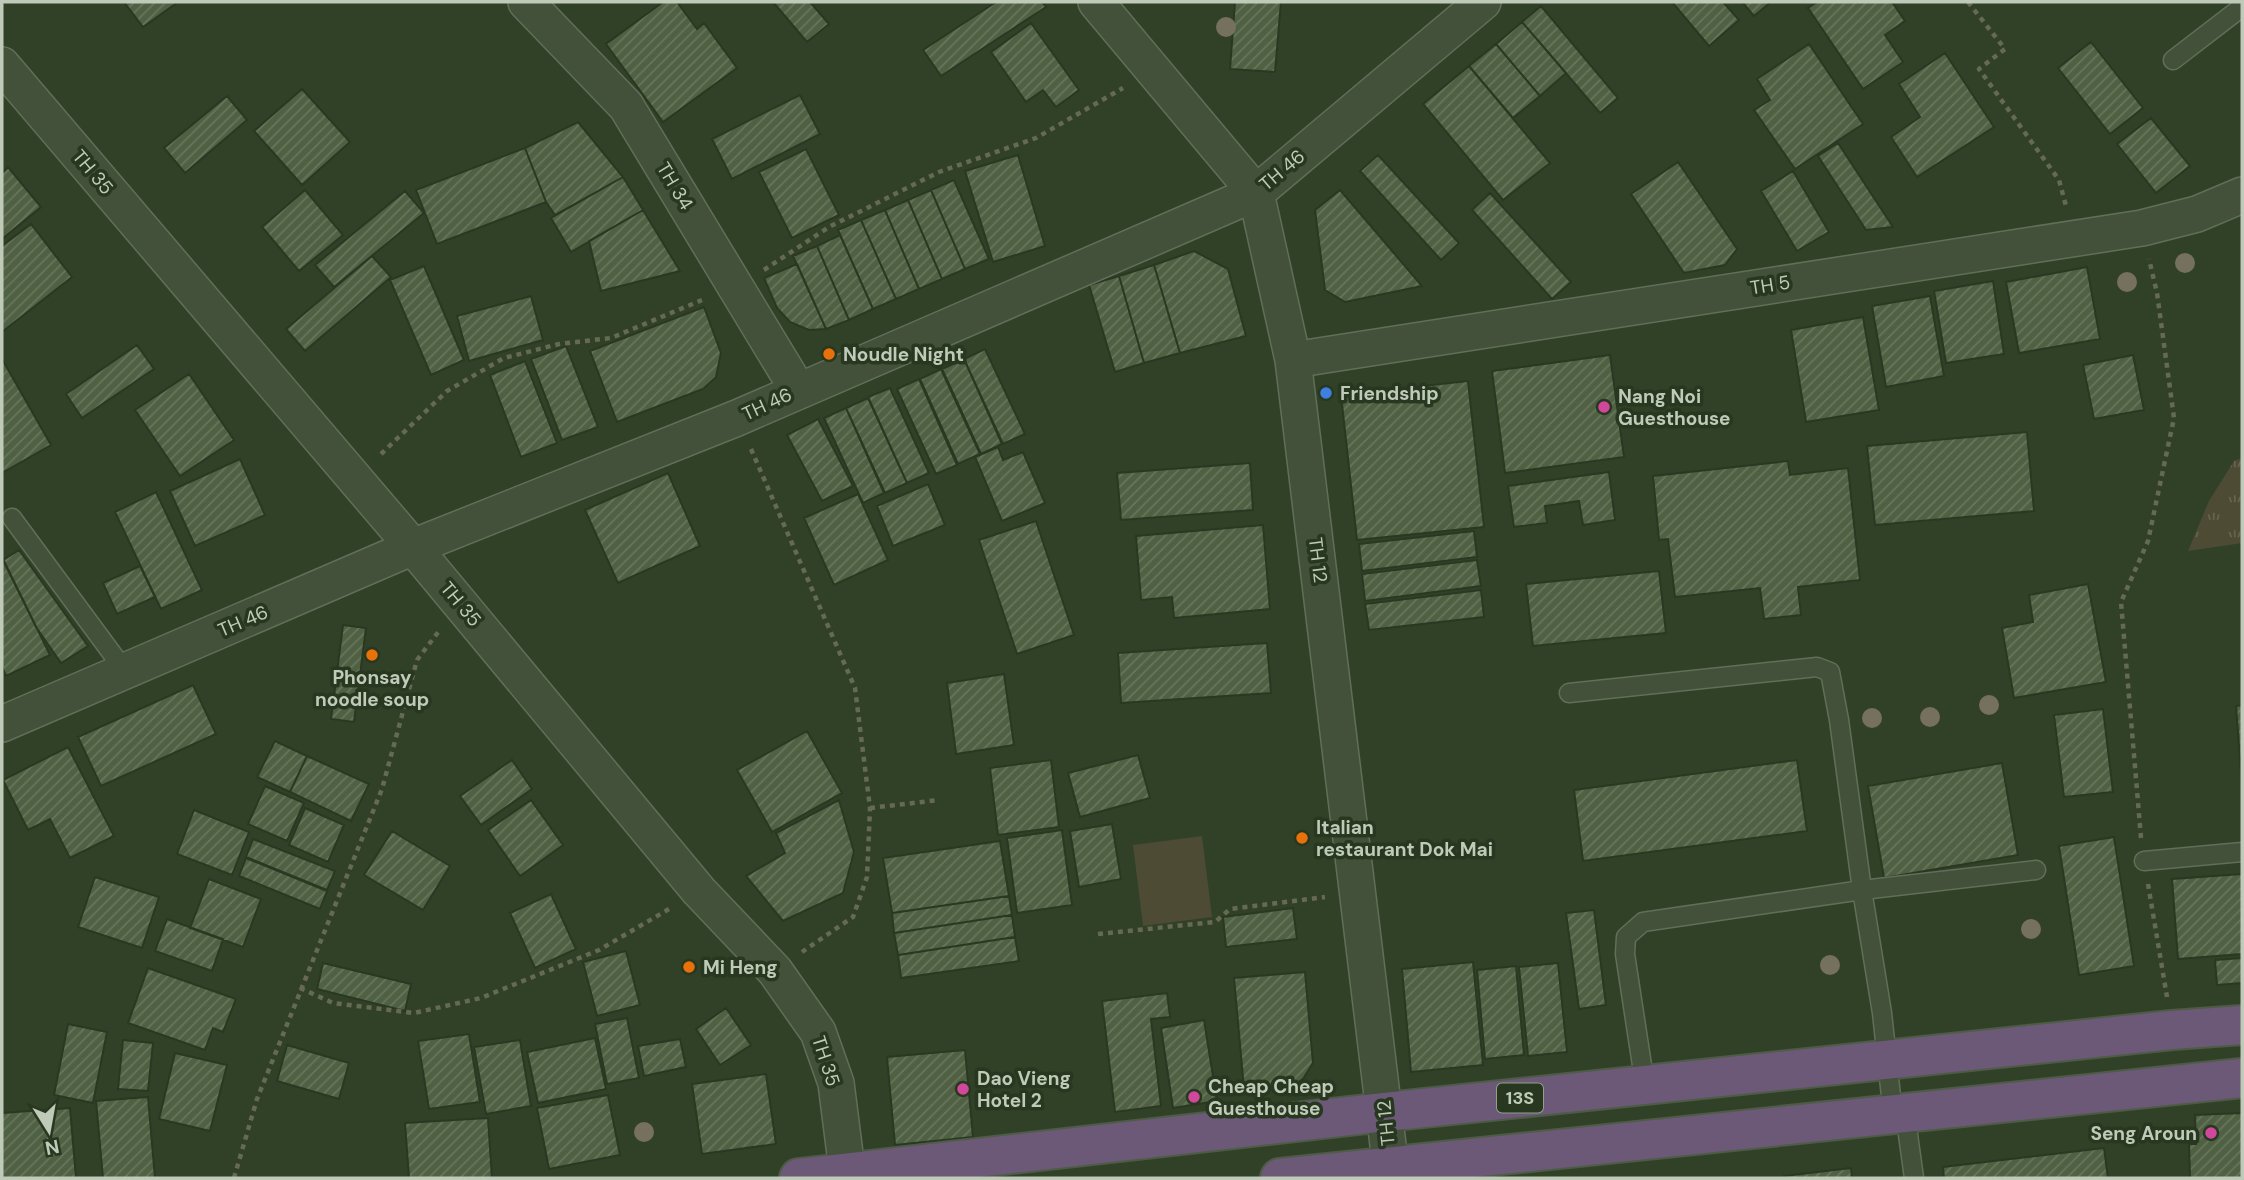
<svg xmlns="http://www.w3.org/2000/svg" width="2244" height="1180" font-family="'DM Sans',sans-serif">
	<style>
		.grass { fill: url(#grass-tufts) }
		.garden { fill: #4d4b34 }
		.building { fill: url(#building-hatch); stroke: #2a3822; stroke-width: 2 }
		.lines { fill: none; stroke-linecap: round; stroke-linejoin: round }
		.lane-casing { stroke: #616e59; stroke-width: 21 }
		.street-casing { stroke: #616e59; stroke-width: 38 }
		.highway-casing { stroke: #4e5b46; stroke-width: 42 }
		.path { stroke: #666a53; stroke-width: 4.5; stroke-dasharray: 5 5; stroke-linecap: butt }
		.lane { stroke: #43513b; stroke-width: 18 }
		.street { stroke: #43513b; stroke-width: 35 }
		.highway { stroke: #6c5977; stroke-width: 38 }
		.tree { fill: #76705f }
		.food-dot { fill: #e8710a; stroke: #283720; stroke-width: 2.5 }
		.shop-dot { fill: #3f7fe0; stroke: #283720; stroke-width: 2.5 }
		.hotel-dot { fill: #d1479c; stroke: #283720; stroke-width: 2.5 }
		.labels { text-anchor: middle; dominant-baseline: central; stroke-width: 7; stroke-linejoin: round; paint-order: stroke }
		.shield { fill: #283720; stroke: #929f8a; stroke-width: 2 }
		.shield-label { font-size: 18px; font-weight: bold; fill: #bfcbb8 }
		.street-label { font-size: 19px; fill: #bfcbb8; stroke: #283720 }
		.poi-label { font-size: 19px; font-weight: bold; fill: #bfcbb8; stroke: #283720; text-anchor: start }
	</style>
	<defs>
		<pattern id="grass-tufts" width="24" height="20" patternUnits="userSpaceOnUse" patternTransform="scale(1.75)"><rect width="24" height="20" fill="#4d4b34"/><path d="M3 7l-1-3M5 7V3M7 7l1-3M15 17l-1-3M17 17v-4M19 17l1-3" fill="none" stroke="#65644f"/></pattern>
		<pattern id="building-hatch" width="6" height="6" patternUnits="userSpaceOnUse" patternTransform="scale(1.75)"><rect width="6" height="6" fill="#4f6043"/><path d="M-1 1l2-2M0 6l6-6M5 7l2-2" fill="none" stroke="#67755c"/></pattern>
	</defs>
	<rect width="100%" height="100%" fill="#314127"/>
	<path class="grass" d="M2242,458V543L2188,551L2209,501L2234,461Z"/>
	<path class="garden" d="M1202,836L1212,917L1143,926L1133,845Z"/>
	<path class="building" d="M124,2H178L143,27Z
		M663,2H677L697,29L704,23L737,68L663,122L606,44Z
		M773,2H810L829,24L807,42Z
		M996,2H1042L1046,7L941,76L923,50Z
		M1235,2H1281L1275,72L1230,69Z
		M1672,2H1723L1739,20L1709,46Z
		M1742,2H1771L1754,16Z
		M1817,2H1892L1905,21L1885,35L1903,62L1863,89L1808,8Z
		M1541,6L1618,98L1600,113L1522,22Z
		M1522,22L1566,73L1540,96L1496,44Z
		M1031,23L1079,90L1056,107L1043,90L1026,102L991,52Z
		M2091,42L2143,108L2110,134L2058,68Z
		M1496,44L1540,96L1513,118L1469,66Z
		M1809,44L1863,124L1795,169L1754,110L1770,100L1757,79Z
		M1945,53L1994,127L1917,177L1891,137L1920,117L1899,84Z
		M1469,66L1550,163L1503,200L1423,104Z
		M302,89L350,142L302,185L254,131Z
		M800,95L820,134L732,179L712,139Z
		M227,96L247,120L185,173L164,148Z
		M2151,118L2190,166L2156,193L2117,144Z
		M578,122L623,177L555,215L546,202L525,148Z
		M1838,143L1893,227L1866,230L1818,156Z
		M525,148L546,202L437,244L416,190Z
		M806,149L839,215L792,238L759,172Z
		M1018,155L1045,246L993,262L965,171Z
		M1378,155L1459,243L1441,260L1360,171Z
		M1678,162L1737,249L1725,265L1684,273L1631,194Z
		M8,167L41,207L2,239V173Z
		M1793,171L1829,232L1797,251L1761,191Z
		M623,177L643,210L571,252L551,218Z
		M954,180L989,259L965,269L931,190Z
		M305,190L343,235L299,271L262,227Z
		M931,190L965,269L942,279L908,200Z
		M1340,190L1422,286L1345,302L1325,290L1315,210Z
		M405,191L424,213L334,287L315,265Z
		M1490,193L1571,282L1552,299L1472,210Z
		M908,200L942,279L919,289L885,210Z
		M643,210L680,271L601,291L589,241Z
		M885,210L919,289L896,299L861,220Z
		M861,220L896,299L873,309L838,230Z
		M31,224L72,277L2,332V246Z
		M840,235L873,309L849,320L817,246Z
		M817,246L849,320L826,329L793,256Z
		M1194,251L1228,269L1246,336L1180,353L1154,265Z
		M372,256L391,277L305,351L286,329Z
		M797,264L826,329L809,330L790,322L777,308L764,278Z
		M1154,265L1180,353L1144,363L1119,276Z
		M424,266L464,360L431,375L390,280Z
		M2087,267L2100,339L2019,353L2006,282Z
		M1119,276L1144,363L1115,372L1089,285Z
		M1993,281L2004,354L1946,363L1934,291Z
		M531,296L543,340L469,361L457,316Z
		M1930,296L1944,376L1886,387L1872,306Z
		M704,307L721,353L716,377L703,389L617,422L590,351Z
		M1863,317L1879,410L1806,422L1791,330Z
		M137,345L154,369L82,418L66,394Z
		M566,346L598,427L562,440L531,359Z
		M985,349L1025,434L1003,444L964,359Z
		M1610,355L1624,457L1505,473L1492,371Z
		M2133,355L2144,410L2094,419L2083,365Z
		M2,359L51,445L2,473Z
		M964,359L1002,444L981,454L942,369Z
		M525,361L557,443L521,457L490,375Z
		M941,369L980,454L958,464L920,379Z
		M189,374L234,440L180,476L135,410Z
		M919,379L957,465L936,474L897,389Z
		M1468,381L1484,527L1357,540L1341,395Z
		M890,388L929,473L907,483L868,397Z
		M868,398L907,483L885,493L846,408Z
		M846,408L884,493L863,503L824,418Z
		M818,419L853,486L822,501L787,435Z
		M2027,432L2034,511L1875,525L1867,446Z
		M998,447L1003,460L1023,452L1045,503L1002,521L975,457Z
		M240,459L265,515L195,546L170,491Z
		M1788,461L1790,475L1848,468L1860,580L1798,587L1801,615L1764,619L1760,588L1675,597L1668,539L1659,540L1653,476Z
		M1250,463L1253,510L1121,520L1117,473Z
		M1609,472L1615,520L1583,525L1579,501L1545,506L1547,523L1514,527L1508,486Z
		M668,473L700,546L618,583L585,510Z
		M928,484L945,525L893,546L877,506Z
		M156,492L202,590L161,609L115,512Z
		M858,494L888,560L834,585L804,518Z
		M1036,521L1074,635L1017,654L979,540Z
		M1263,525L1270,609L1174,618L1172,597L1141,600L1136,536Z
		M1474,531L1477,557L1362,571L1359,544Z
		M19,550L88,646L61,663L36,627L3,560Z
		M2,557L50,655L6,676L2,667Z
		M1477,560L1481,586L1365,601L1362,574Z
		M140,566L155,597L117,614L103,583Z
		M1659,571L1666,633L1533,646L1526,584Z
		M2088,584L2106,682L2014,698L2002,628L2033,622L2029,595Z
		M1481,590L1484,617L1369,630L1365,604Z
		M343,625L366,628L354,722L331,719Z
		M1267,643L1271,693L1121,703L1118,653Z
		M1004,674L1014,745L956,754L947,683Z
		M193,685L216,734L101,786L78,737Z
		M2242,705V787L2236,706Z
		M2103,709L2113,792L2064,797L2054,715Z
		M807,731L842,793L772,832L737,770Z
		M275,741L307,756L290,792L257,777Z
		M68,747L114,836L70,858L50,819L28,830L3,780Z
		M1138,755L1150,798L1080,817L1068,773Z
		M307,756L369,784L351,821L290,792Z
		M512,760L532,789L481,825L460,796Z
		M1051,760L1059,827L998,835L990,768Z
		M1797,760L1807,831L1583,861L1574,790Z
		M2002,763L2018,855L1884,878L1868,786Z
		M265,786L304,803L287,841L248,824Z
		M531,800L563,845L520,876L488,830Z
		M839,800L854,852L843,893L783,921L746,876L785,853L776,833Z
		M305,808L344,825L328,862L289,845Z
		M194,810L249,832L232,875L177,854Z
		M1112,824L1121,879L1079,887L1070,831Z
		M1062,830L1072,905L1017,913L1007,838Z
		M392,831L450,866L423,910L364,875Z
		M2114,837L2134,966L2079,975L2059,846Z
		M253,839L335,871L327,890L246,857Z
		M1000,841L1009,896L892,913L883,858Z
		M246,858L327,891L320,909L239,876Z
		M2242,874V954L2178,959L2172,879Z
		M95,877L159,897L142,948L78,927Z
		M209,879L261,899L243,947L190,928Z
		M551,894L576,949L535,968L510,913Z
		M1009,896L1012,915L894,933L892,913Z
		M1293,908L1297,939L1226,947L1223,917Z
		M1594,910L1606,1005L1579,1009L1566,913Z
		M1012,915L1015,937L898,955L894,933Z
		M167,919L223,939L212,971L155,951Z
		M1015,937L1019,961L901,978L898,955Z
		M626,951L640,1005L597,1016L583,962Z
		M2242,958V983L2217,985L2215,960Z
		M1473,962L1483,1065L1411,1072L1402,969Z
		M323,963L411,984L405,1011L317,989Z
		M1558,963L1567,1052L1528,1056L1519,967Z
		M1516,966L1524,1055L1485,1059L1477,970Z
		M148,968L236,999L223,1032L213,1028L205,1050L128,1023Z
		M1305,972L1313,1063L1303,1079L1295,1084L1244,1089L1234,978Z
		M1167,993L1170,1017L1151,1019L1161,1106L1115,1112L1102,1001Z
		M726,1008L751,1045L720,1065L696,1029Z
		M627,1018L639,1078L607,1084L595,1024Z
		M1204,1020L1217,1101L1173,1108L1161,1028Z
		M68,1024L107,1032L93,1103L54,1095Z
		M469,1034L480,1102L429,1109L418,1041Z
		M595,1038L606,1089L538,1103L527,1052Z
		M680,1039L686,1067L644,1076L638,1046Z
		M123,1040L153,1043L148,1091L118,1089Z
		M520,1040L531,1106L486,1114L474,1047Z
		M287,1045L349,1063L339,1099L277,1081Z
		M965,1050L973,1137L895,1145L887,1057Z
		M175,1053L227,1065L210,1131L159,1119Z
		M766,1074L776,1144L702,1154L692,1084Z
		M608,1095L620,1155L549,1169L537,1108Z
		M148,1097L155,1178H103L96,1101Z
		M70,1108L76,1178H2V1113Z
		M2242,1113V1178H2190L2189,1144H2196L2195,1115Z
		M488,1118L492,1178H409L405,1123Z
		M2104,1148L2108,1178H1944L1943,1167Z
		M1851,1168L1852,1178H1784V1176Z"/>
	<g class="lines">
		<g class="lane-casing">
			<path id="lane" d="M2173,60L2242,7
				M12,518L125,671
				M1569,693L1817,667L1830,672L1839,720L1862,890L1882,1013L1893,1115
				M2144,861L2242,852
				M1645,1085L1625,954L1626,937L1643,922L1862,890L2036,870
				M1905,1113L1914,1178"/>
		</g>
		<g class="street-casing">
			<path id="street" d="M526,2L626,106L798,390
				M1096,2L1256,193L1293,360L1392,1178
				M2,65L413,547L699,891L775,971L818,1032L836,1083L848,1178
				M1293,360L2142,228L2197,214L2242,195
				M2,724L413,547L737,418L1256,193L1483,2"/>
		</g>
		<g class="highway-casing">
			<path id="highway" d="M799,1178L1385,1112L2172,1030L2242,1025
				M1280,1178L2242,1078"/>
		</g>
		<path class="path" d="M1968,2L2005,49L1979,69L2059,180L2066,206
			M764,270L829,227L939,172L1036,138L1123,88
			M751,449L855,688L870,808L867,877L853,917L802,952
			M381,454L447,391L504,358L559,344L611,338L702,300
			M870,808L939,800
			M2141,838L2121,602L2148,541L2174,418L2157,293L2149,259
			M2148,884L2167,997
			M1098,934L1215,922L1230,909L1325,897
			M300,988L333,1003L414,1013L481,998L599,950L669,909
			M234,1178L257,1099L382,789L417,660L439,631"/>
		<use href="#lane" class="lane"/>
		<use href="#street" class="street"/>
		<use href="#highway" class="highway"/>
	</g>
	<g class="tree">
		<circle cx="1226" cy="27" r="10"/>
		<circle cx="2185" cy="263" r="10"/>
		<circle cx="2127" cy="282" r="10"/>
		<circle cx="1989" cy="705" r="10"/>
		<circle cx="1930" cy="717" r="10"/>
		<circle cx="1872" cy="718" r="10"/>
		<circle cx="2031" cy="929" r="10"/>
		<circle cx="1830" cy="965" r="10"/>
		<circle cx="644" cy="1132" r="10"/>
	</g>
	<g class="food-dot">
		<circle cx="829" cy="354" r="7"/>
		<circle cx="372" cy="655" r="7"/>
		<circle cx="1302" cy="838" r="7"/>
		<circle cx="689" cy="967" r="7"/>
	</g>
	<circle class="shop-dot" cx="1326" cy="393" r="7"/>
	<g class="hotel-dot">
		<circle cx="1604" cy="407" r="7"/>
		<circle cx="963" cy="1089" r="7"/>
		<circle cx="1194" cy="1097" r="7"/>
		<circle cx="2211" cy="1133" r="7"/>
	</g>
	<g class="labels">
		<rect class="shield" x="1497" y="1083.5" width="46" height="29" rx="5"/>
		<g class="shield-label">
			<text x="1520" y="1098">13S</text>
		</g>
		<g class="street-label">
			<text transform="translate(1282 170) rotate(-40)">TH 46</text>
			<text transform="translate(93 172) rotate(50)">TH 35</text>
			<text transform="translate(675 186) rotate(59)">TH 34</text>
			<text transform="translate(1770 285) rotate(-9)">TH 5</text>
			<text transform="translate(767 404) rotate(-25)">TH 46</text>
			<text transform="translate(1318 560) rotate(83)">TH 12</text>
			<text transform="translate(461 604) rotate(50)">TH 35</text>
			<text transform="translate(243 621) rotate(-23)">TH 46</text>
			<text transform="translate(826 1061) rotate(72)">TH 35</text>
			<text transform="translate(1386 1123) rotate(-96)">TH 12</text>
		</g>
		<g class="poi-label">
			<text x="843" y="354">Noudle Night</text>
			<text x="1340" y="393">Friendship</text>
			<text x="1618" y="396">Nang Noi<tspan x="1618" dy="22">Guesthouse</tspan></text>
			<text x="372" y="677" text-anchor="middle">Phonsay<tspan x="372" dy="22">noodle soup</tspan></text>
			<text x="1316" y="827">Italian<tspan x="1316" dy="22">restaurant Dok Mai</tspan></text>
			<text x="703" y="967">Mi Heng</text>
			<text x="977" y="1078">Dao Vieng<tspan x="977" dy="22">Hotel 2</tspan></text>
			<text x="1208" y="1086">Cheap Cheap<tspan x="1208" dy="22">Guesthouse</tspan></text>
			<text x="2197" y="1133" text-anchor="end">Seng Aroun</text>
		</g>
	</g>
	<rect width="2244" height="1180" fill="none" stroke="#bfcbb8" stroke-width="7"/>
	<g transform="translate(49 1131) rotate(169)" stroke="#283720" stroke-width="5" paint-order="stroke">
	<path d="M0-5L12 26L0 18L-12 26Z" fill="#bfcbb8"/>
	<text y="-10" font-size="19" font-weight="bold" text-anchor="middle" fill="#bfcbb8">N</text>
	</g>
</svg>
